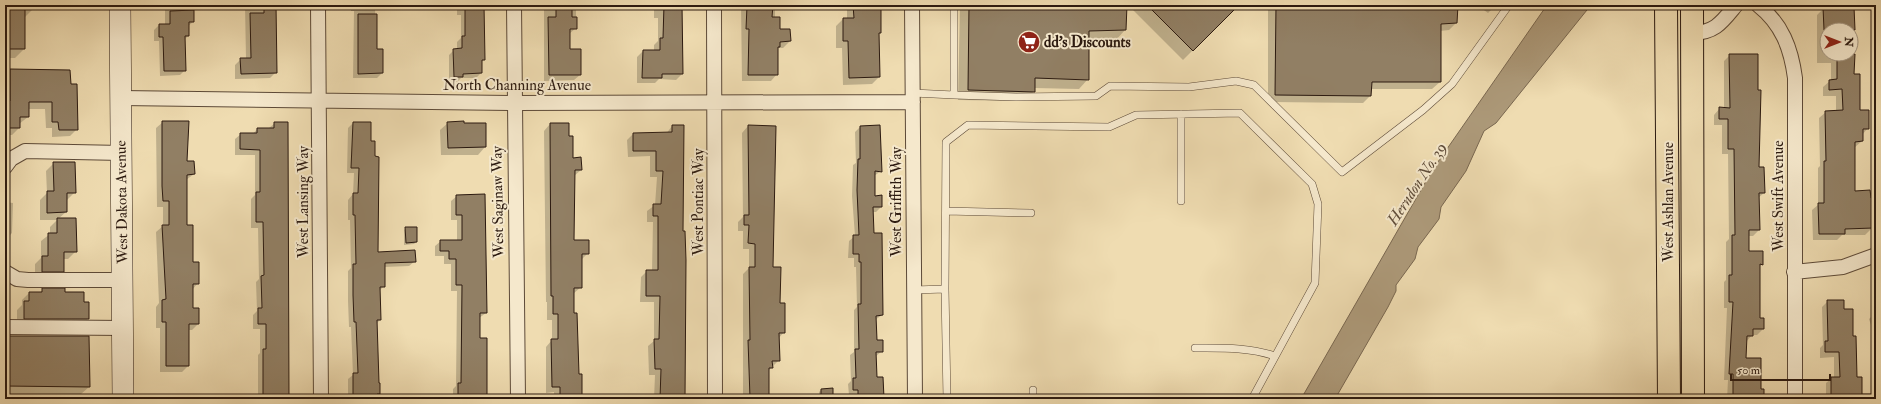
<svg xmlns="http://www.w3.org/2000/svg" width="1881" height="404" font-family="'IM FELL Double Pica',serif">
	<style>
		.water { fill: #ad9a7a; stroke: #796750 }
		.shadow { fill: #0003; fill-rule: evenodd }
		.building { fill: #917f64; stroke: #2c1a10 }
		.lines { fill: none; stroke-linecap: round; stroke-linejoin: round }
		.lane-casing { stroke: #5d4a38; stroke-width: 8 }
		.street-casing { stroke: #5d4a38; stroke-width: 16 }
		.secondary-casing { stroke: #2c1a10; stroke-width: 22 }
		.primary-casing { stroke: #2c1a10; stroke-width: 24 }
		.lane { stroke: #f5e8cc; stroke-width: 7 }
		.street { stroke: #f5e8cc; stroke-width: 14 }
		.secondary { stroke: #f5e8cc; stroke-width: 21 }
		.primary { stroke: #efdcb1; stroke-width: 22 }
		.labels { text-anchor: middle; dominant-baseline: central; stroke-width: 4; stroke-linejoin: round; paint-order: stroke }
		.poi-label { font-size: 15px; font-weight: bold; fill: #2c1a10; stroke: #f5e8cc; text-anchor: start }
		.street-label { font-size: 15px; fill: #2c1a10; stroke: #f5e8cc }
		.water-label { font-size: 16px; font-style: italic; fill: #604d3a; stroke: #f5e8cc }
	</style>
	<rect width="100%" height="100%" fill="#efdcb1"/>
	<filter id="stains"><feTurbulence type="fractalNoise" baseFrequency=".005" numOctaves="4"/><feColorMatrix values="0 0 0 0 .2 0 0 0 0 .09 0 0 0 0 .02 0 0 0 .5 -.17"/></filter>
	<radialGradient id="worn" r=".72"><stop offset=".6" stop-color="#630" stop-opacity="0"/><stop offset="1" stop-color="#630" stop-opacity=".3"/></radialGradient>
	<path class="water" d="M1547,5H1591L1496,123L1484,131L1466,171L1441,207L1439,219L1418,247L1415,259L1396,285V291L1388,307L1335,399H1301L1433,169Z"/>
	<path class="shadow" d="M5,5H32V10L24,18V49L15,58H5Z
		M165,5H193V22L188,26V36L184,40L185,70L180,75L160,76L159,41H154V30L159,25H165Z
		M245,5H274L276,72L270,78L235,79V65L241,59H246Z
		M351,5H378L375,6L376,50L382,73L377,78H353L354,11H351Z
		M452,5H483L484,60L481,62V73L476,78H461L457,82H449V55L454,50H457V42L461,38V15H457V7H452Z
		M544,5H576V28L569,34V50L580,75L574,80L544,81Z
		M650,5H681L682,74L676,80L659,79L655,83H637V57L643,51H654V45L658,41V18H654V10H650Z
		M741,5H775V18L779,30L790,41L783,48H777V74L771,81H742Z
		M847,5H880V33L878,35L879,77L872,84L843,85L842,48H836V26L843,19H847Z
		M960,5H1126L1125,30L1116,40H1088V79L1079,89L1034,88V91L1025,101L958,100Z
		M1128,5H1238L1183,60Z
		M1268,5H1457L1456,23L1449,30L1440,31V82L1432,89H1370V96L1363,103L1268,102Z
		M1477,5H1496L1488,13Z
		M1824,8H1853V75L1859,111L1868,128L1862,135V141L1854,148V192L1876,191V219L1872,221V228L1865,235H1842L1837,240H1813L1812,210L1818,205V168L1820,166L1819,118L1826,112L1836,111V96H1823V87L1831,80V63H1817V15ZM1827,30H1851V54H1827Z
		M1730,55L1764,193L1758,198L1759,230L1753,236H1748V252L1762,264L1759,267V319L1763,329L1757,335H1752L1746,342L1745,359L1763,399H1727L1728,380H1724L1727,308H1724V282L1726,280V242L1729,239L1728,154H1722V125H1714V115L1720,108L1724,109V61Z
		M11,70L70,85L77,129L70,136L52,137V128H46L45,109H28V117L19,124V128L12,135H5V76Z
		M163,122L194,174L186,180V226L192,263L198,283L192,290V309L198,324L192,330H188V366L182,372H160V328H156V307L159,303L156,232L163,226V207H157L156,128Z
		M275,123L288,399H258V355L260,353V329H253V315L257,311L256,282L259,279L258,228H251V199L255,195V155H235V139L241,134H253L257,129L269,128Z
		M353,123H370L377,253L415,261L409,266L384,267V286L379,291L380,320L376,324L379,394L376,399H348V379L353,375L351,327H349L348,301V271L351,268L350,220H348V200L353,194L354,173H347L348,128Z
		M448,123L485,147L478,155H441L440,130Z
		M550,124L568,138L572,159L581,170L574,176L573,241L588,253L581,260V287L573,294L578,375L581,395L577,399H554V392L546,393V347L552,340V320H547V302H546L544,131Z
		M672,126H683V399H654L655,375H649L648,346L654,341V302H640L641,277L647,271H652L653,222H647V211L655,205L657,177H650V156L628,157L627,140L633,134H666Z
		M748,126L784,332L778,339V361L768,371V396H772V399H743V274L749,268V249H743V231H738V222L743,217L742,133Z
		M879,126L881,171L874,176V197L881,207L876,212H872L882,315L875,320L876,341L882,351L875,357L876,378H882V399H854L853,395H849L848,384L851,381L850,355L854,352V310L857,307L856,267H854V258H848L849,241L855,236L852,196L853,165L856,163L855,132L860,127Z
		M54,163L75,192L67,200L66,212L58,219L76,251L68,259H63V271L56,279H35V264L41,258V241L50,234V227L57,220H40V200L47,193L46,171Z
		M484,195L486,313L479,318V339L486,399H453V389L456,386L457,291H451V264H444V256H435V246L441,241H457V220H451V201L457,196Z
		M5,202L13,203L12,233L7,238H5Z
		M406,228L416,242L414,244L404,245V230Z
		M43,290L64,293L83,303L88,319L80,326H17V310L22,305V300L29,293H39Z
		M1828,301L1843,310L1852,338L1856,378L1861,393H1871V399H1826V383L1832,378H1834V357L1820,358V348L1823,345L1822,307Z
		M1874,314H1876V334H1874L1869,319Z
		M5,337L89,387L81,394H5Z
		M821,390L832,398L819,399V392Z"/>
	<path class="building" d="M5,5H25V49H5Z
		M264,5H276L277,73L241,74L240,58H251L250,13H264Z
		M465,5H484L485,60H482V73L463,74V77H454L453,49L462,48V36H465Z
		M556,5H572V17H577V29H570V49H581V75H549L548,17H556Z
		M664,5H682L683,74H662V78H642L643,50H660V38H663Z
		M773,5L772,17H780V29H790L791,41L780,42V47H778V75H748L749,29H746L747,6Z
		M853,5H881V33H879L880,77L849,78L848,41H843V18H854Z
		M969,5H1127L1126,30L1089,31V80L1035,78V92L968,90Z
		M1147,5H1239L1193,51Z
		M1276,5H1458L1457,23L1441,24V82H1372L1371,96L1275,95Z
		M1823,7H1854L1855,30H1824Z
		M194,10V22H189V36H185L186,71H164L163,37H159V24H170V11Z
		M358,14H377V49H383V73L358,74Z
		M1729,54H1758V90H1761L1759,167H1764L1765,193H1759L1760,230H1749V251H1763V265L1760,264V318H1764V329H1753V336H1747L1746,358H1761V389H1764V399H1733V374H1729L1733,302H1729V275H1732V235H1735L1734,149H1728V119H1719V107L1730,108Z
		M1837,54H1855L1854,74H1860V110H1869V129H1863V141L1855,142V191L1870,190L1871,198L1876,197V214H1873V228L1845,229V234H1819L1818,203H1824V161H1826L1825,111L1843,110L1842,89L1829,90V80L1837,79Z
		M10,69L70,70L71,84H77L78,130H59L58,122H52V102H29V117H20V128H5V101H10Z
		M162,121H189L187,161H194L195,174L187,175V225H193V262H199V284H193V308H199V324H189V366H166V322H162V300L166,299L162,225H169V201H163L162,186Z
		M464,121V123H486V147L448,148L447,122Z
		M274,122H288L289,399H263V349H266V324H258V308H262L261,276L264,275L263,222H256V192H260V150L240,149V133H257V128H274Z
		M353,122H371V141H375V156L379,157L378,252L415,250L416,262L385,263V287H380L381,320H377L379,383H380V394H377V399H353V373H358L356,322H354L353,295V264H356L355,215H353V193H358L359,168H351Z
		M550,123H569V136H573V158L581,157L582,170H575L574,240H589V254H582V288H574V313H577L579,374H582V395H577L578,399H560V387H552L551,339H558V314H553V296H551Z
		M672,125H684L683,231H685L686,260L685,398L660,399L661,369H655L654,339H659L660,296H646V270H658V216H653V204H661L663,171H656V151H633V133L672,132Z
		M748,125L776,126L773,267H781L780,303H785V333H779L780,361H772L773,368H769V399L750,398L748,340H750L749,267H755V244L748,243L749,225H744V215H749Z
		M880,125L882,172L875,171V196L882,195V207H873L874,233H882L883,315L876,316L877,340H883V352H876L877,377H883L884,398L860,399H858V390H853V378H856L855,349H859L858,304H861V262H859V254H853V235H859L857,190L858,159H860V126Z
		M53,162H75L76,193H67V212L47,213V191H54Z
		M485,194L487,313H480V338H487V399H461V396H458V383H461L462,285H456V259H449V251H440V240H462V215H456V195Z
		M57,218H76L77,252H64V272H42V256H48V233H57Z
		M405,227H417V242L406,243Z
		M42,288H65V292H84V302H89V319H24V301H29V292H42Z
		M1827,300H1844V309H1853V336H1856L1857,377H1862V399H1831V377H1840L1839,352H1825V341H1828Z
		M5,336H89L90,387L5,386Z
		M833,388V398L821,399V389Z"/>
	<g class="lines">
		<g class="lane-casing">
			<path id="lane" d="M913,93L954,95V5
				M954,95L1016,97L1096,96L1110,86L1189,87L1236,81L1254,85L1342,172L1423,110L1452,84L1509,5
				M1181,201V114
				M946,211L1031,213
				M914,290L945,289
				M1195,348C1222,348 1249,347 1275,356
				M947,399L945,289L946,142L968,125L1109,127L1136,115L1240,113L1312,184L1318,204L1315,283L1252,399
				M1033,399V390"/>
		</g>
		<g class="street-casing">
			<path id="street" d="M318,5L321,399
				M514,5L518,399
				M714,5L715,399
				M912,5L915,399
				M1758,5C1782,24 1791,48 1795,78V399
				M1692,33C1715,33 1722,22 1736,5
				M121,98L514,103L913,102
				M5,167L11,159L25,151L122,153
				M5,272L17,279L28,280H123
				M1794,272L1843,267L1876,255
				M5,327L124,328"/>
		</g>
		<g class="secondary-casing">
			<path id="secondary" d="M120,5L123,399"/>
		</g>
		<g class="primary-casing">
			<path id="primary" d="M1666,5L1669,399
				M1692,5L1693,399"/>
		</g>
		<use href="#lane" class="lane"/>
		<use href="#street" class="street"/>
		<use href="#secondary" class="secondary"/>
		<use href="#primary" class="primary"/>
	</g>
	<defs>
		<g id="supermarket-disc" transform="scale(1.15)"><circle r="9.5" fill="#8f2418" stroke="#f5e8cc"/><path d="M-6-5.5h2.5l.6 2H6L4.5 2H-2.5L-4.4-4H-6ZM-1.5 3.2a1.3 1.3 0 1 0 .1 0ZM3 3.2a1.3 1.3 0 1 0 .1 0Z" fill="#fff"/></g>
	</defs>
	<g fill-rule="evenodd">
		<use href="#supermarket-disc" x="1029" y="42"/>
	</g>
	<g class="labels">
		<g class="poi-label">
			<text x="1044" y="42">dd's Discounts</text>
		</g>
		<g class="street-label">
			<text x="517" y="85">North Channing Avenue</text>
			<text transform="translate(1778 196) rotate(-90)">West Swift Avenue</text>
			<text transform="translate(122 202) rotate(-91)">West Dakota Avenue</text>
			<text transform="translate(303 202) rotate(-90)">West Lansing Way</text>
			<text transform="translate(498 202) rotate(-91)">West Saginaw Way</text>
			<text transform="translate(698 202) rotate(-90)">West Pontiac Way</text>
			<text transform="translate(896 202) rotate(-90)">West Griffith Way</text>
			<text transform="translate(1668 202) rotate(-90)">West Ashlan Avenue</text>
		</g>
		<g class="water-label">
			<text transform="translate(1417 184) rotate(-57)">Herndon No. 39</text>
		</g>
	</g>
	<rect width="1881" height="404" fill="none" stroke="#efdcb1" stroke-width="20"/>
	<rect x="6" y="6" width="1869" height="392" fill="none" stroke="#2c1a10" stroke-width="2"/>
	<rect x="10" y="10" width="1861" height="384" fill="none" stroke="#2c1a10"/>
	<g transform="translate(1839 42) rotate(90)"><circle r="19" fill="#f5e8cc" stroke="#a59681"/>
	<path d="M0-3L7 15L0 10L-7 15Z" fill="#8f2418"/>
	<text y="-6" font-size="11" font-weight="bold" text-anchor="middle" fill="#2c1a10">N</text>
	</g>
	<path d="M1731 374v6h99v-6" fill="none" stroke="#2c1a10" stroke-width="2"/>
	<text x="1737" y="374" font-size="12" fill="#2c1a10" stroke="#f5e8cc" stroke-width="3" paint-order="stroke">50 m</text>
	<rect width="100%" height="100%" filter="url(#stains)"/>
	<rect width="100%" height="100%" fill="url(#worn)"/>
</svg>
